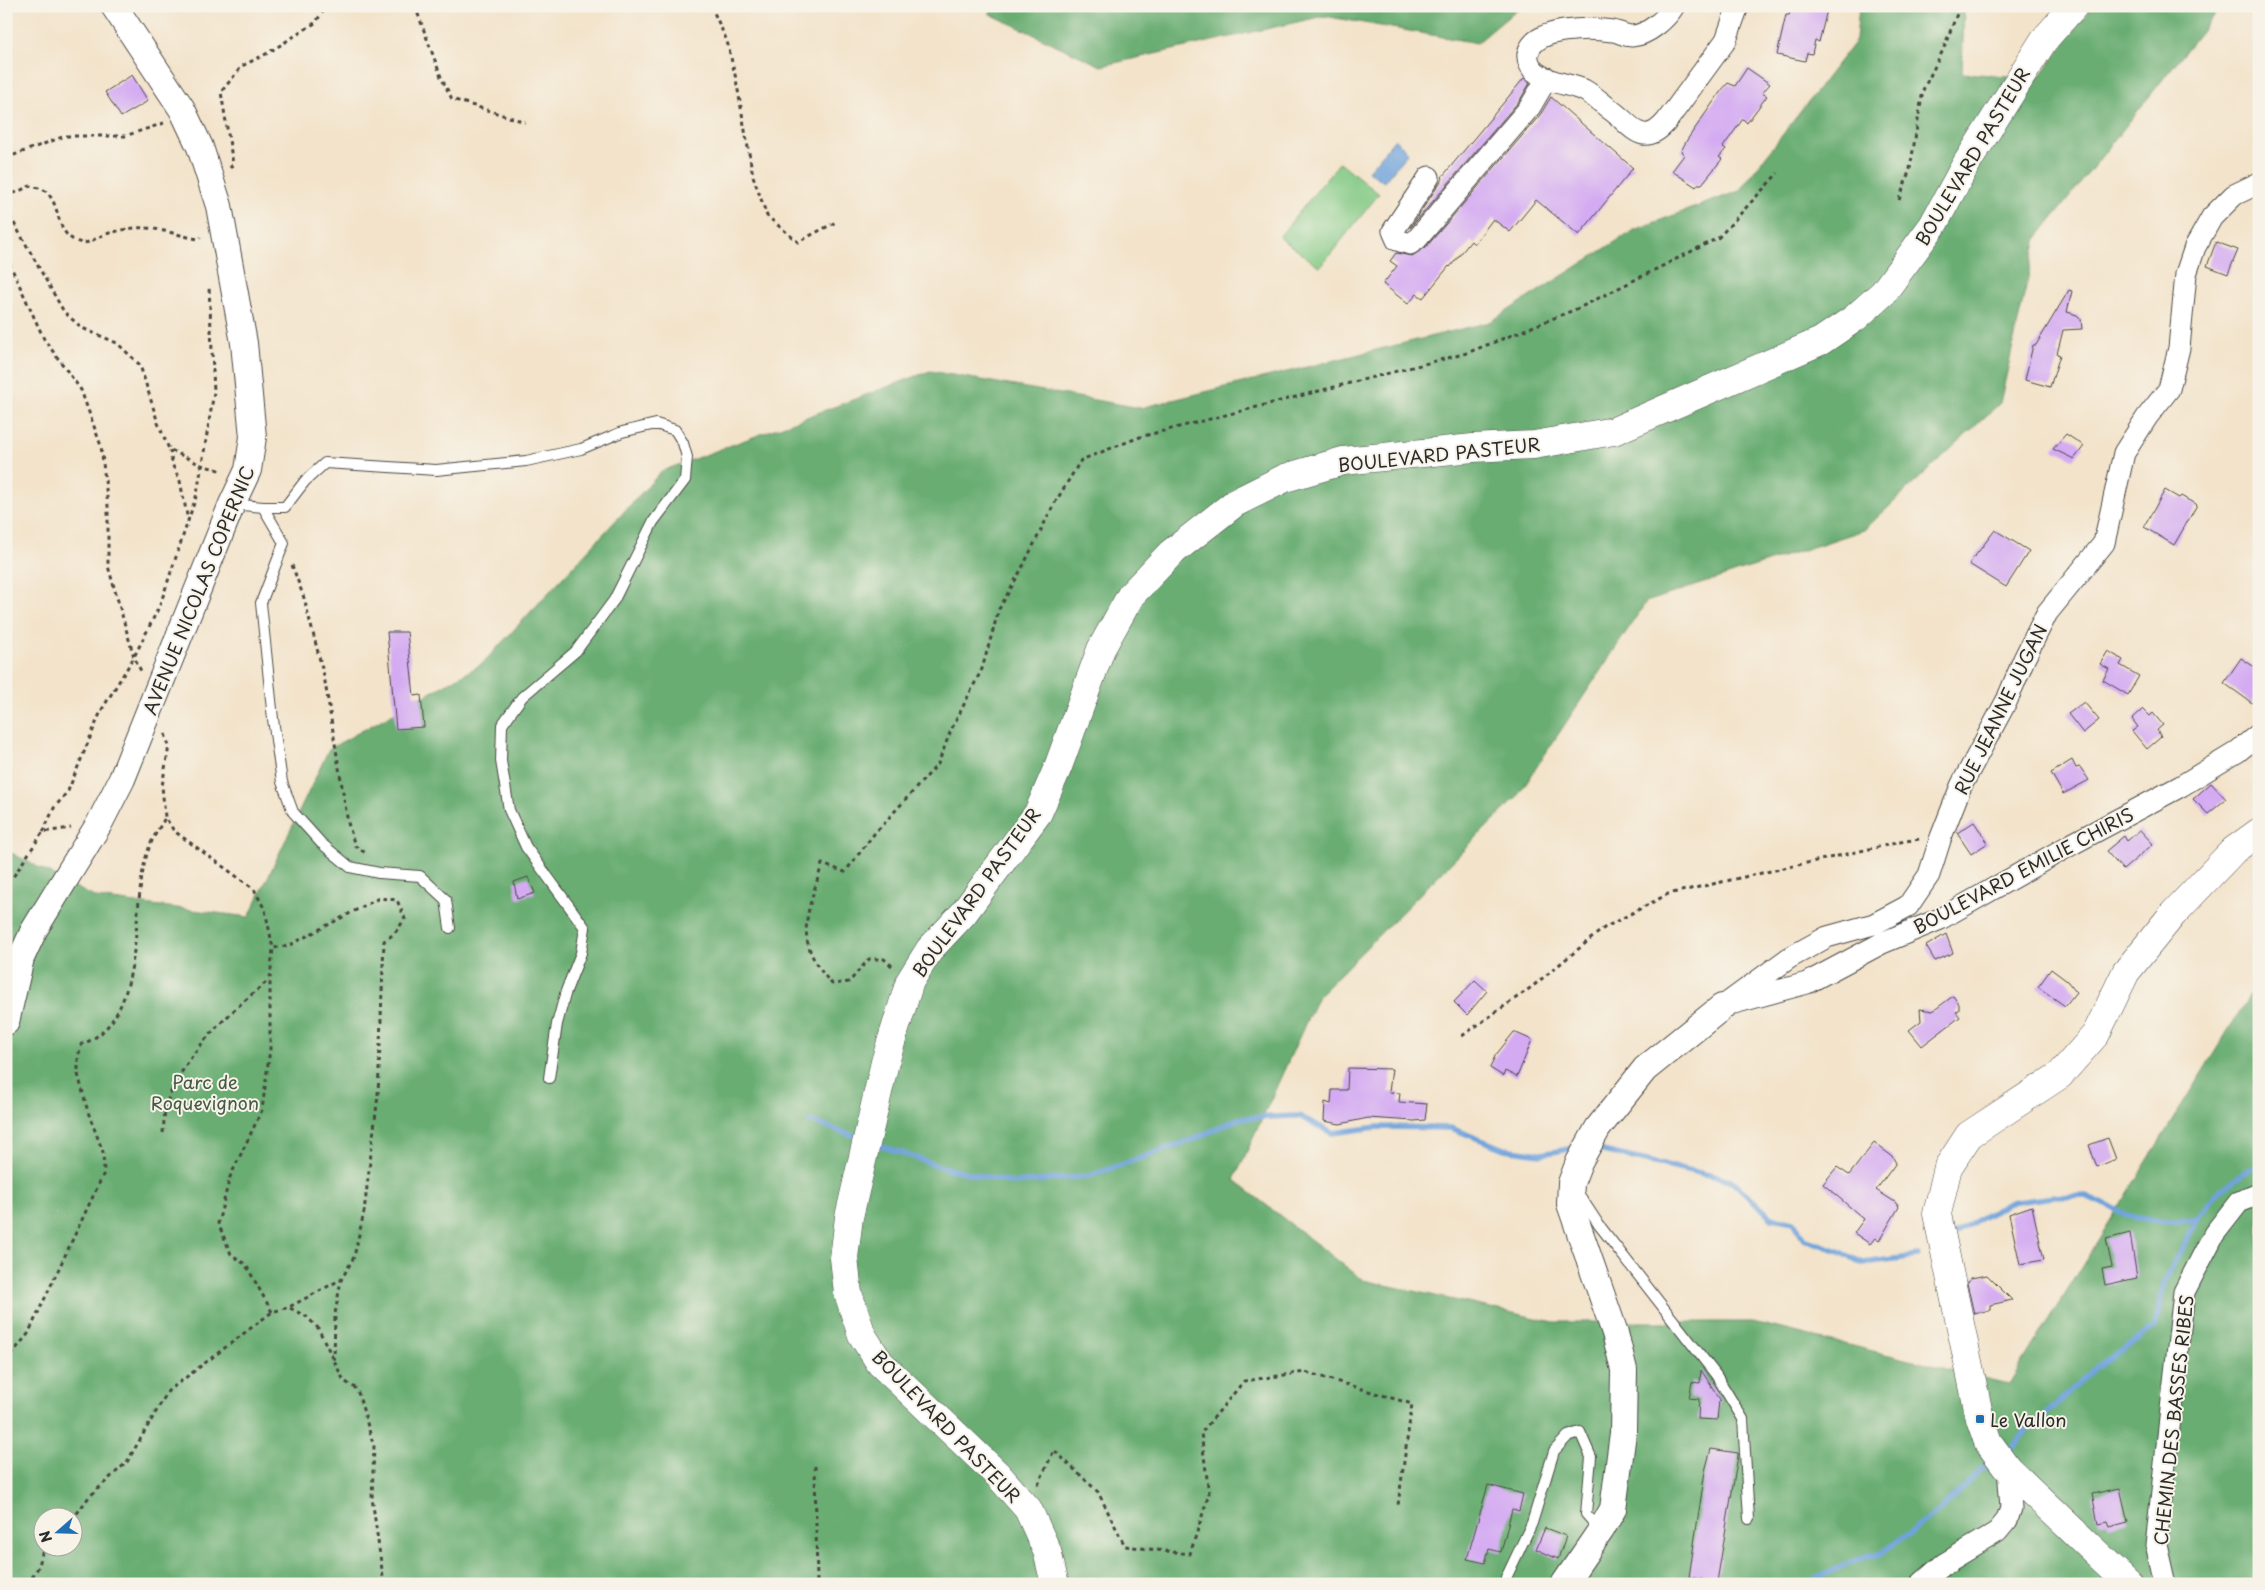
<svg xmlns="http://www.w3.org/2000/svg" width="2265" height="1590" font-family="'Playpen Sans',sans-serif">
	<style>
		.green { fill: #82c984; stroke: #567a58 }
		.forest { fill: #69ad72; stroke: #4a6c4e; fill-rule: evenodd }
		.water { fill: #6fa3db; stroke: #4d6783 }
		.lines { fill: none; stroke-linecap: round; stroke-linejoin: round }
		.stream { stroke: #6fa3db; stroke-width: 5.5 }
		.building { fill: #d4abf2 }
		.service-casing { stroke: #494743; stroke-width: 12 }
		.minor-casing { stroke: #494743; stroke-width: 23 }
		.tertiary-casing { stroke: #494743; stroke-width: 28 }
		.secondary-casing { stroke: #494743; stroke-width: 29 }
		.path { stroke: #494743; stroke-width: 3; stroke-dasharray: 4 4; stroke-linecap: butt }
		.service { stroke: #fff; stroke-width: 10 }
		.minor { stroke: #fff; stroke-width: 21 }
		.tertiary { stroke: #fff; stroke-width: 26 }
		.secondary { stroke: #fff; stroke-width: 28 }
		.poi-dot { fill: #1f6fb2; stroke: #f7f3e8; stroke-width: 2 }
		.labels { text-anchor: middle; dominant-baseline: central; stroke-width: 4; stroke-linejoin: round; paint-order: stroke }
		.street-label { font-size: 18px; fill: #2b2b2b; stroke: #f7f3e8 }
		.park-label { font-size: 18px; fill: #455a46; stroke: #f7f3e8 }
		.poi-label { font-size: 18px; fill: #2b2b2b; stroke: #f7f3e8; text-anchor: start }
	</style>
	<rect width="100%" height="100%" fill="#f7f3e8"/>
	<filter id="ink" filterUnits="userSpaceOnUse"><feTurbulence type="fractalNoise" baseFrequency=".02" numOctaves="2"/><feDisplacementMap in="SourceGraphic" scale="10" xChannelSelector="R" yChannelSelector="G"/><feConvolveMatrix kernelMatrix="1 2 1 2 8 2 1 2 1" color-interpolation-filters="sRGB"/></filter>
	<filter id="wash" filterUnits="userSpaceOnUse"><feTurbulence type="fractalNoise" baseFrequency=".0096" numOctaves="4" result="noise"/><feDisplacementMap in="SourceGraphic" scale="20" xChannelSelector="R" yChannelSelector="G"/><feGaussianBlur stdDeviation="1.12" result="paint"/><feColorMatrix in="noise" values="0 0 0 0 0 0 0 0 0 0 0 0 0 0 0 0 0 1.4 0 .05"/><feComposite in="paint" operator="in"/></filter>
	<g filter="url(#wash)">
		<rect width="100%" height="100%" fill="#f3e3ca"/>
		<path class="green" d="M1340,162L1379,194L1320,267L1279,237Z"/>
		<path class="forest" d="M991,6H1521L1477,43L1324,16L1101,66L990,14Z
			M1859,6H1964L1962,73L2039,78L2092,6H2221L2037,238L2000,403L1864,530L1646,602L1516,798L1318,996L1234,1180L1363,1280L1554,1322H1753L2009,1384L2250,995L2259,994V1584H6V850L96,898L249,917L329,749L482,664L662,471L930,371L1140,408L1490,322L1634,230L1739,191L1856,40ZM42,1518H72V1548H42Z"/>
		<path class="water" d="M1395,139L1408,152L1384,182L1368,171Z"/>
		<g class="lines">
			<path class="stream" d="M810,1121L860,1138
				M873,1143L945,1168L1014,1183L1089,1176L1194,1139L1240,1118L1299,1116L1332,1133L1377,1127L1451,1128L1504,1149L1541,1154L1580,1147
				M1594,1149L1731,1180L1772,1218L1794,1222L1804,1239L1839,1251L1862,1263L1918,1256
				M1955,1232L2009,1203L2053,1197L2086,1196L2132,1217L2172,1223L2198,1218
				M2011,1447L2095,1368L2155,1327L2165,1281L2198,1218L2214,1196L2246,1171L2259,1167
				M1804,1584L1851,1562L1882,1553L1938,1512L1988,1463"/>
		</g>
		<g id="blocks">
			<path class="building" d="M1792,6H1824L1823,9L1827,10L1819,42L1815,40L1812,54L1807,53L1805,61L1777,55L1786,15H1789Z
				M1747,68L1770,84L1762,93L1767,96L1747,123L1743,119L1723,147L1726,149L1719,157L1722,159L1702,184H1698L1696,187L1672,171L1684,155L1681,151L1687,140L1721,91L1728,83L1735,86Z
				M132,75L148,101L121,117L105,92Z
				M1524,78L1530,83L1520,100L1410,228L1443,178L1442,177Z
				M1551,97L1633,168L1579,235L1536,200L1510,232L1493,219L1474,244L1471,241L1450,267L1449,266L1423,298L1417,294L1408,304L1383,284L1397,266L1390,261L1396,253L1412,256L1426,247L1540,115Z
				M2216,242L2238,250L2228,274L2207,266Z
				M2069,290L2072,291L2067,312L2077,315L2081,319L2082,329L2063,330L2057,354L2060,355L2050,387L2025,380L2033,345H2036Z
				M2066,434L2084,446L2074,459L2053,449Z
				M2165,490L2179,498L2181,496L2197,505L2174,545L2144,527Z
				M1995,530L2029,551L2006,587L1969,564Z
				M387,632H407L414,696L421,695L424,727L396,729Z
				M2108,651L2123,660L2120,665L2139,676L2128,695L2103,680L2109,669L2100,664Z
				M2241,658L2259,670V692L2252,703L2224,683Z
				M2084,702L2099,720L2083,733L2068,714Z
				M2143,709L2150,716L2153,713L2163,725L2157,730L2161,737L2147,749L2132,731L2138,727L2132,719Z
				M2072,760L2076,768L2080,767L2089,780L2063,794L2051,773Z
				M2211,783L2226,799L2208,814L2193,799Z
				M1974,822L1988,843L1971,854L1957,833Z
				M2140,830L2153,844L2123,870L2106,851L2124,836L2127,841Z
				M528,877L535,893L517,899L514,882Z
				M1946,934L1953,953L1935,961L1926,946Z
				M2051,969L2067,981L2076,992L2065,1006L2038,987Z
				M1475,980L1487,991L1467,1015L1454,1002Z
				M1953,996L1959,1004V1010L1956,1012L1960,1017L1922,1046L1909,1030L1921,1021L1920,1009L1933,1011Z
				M1514,1032L1532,1040L1517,1077L1505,1071L1503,1076L1490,1068L1495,1056Z
				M1348,1068L1392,1069L1389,1092L1400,1093L1399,1102L1427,1104L1425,1120L1414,1121L1368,1118L1340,1124L1324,1121L1325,1102L1331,1104L1332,1090H1347Z
				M2108,1138L2116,1159L2097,1167L2089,1145Z
				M1874,1143L1892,1156L1896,1163L1876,1190L1895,1202L1899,1207L1879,1241L1875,1238L1870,1244L1854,1233L1864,1219L1823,1184L1837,1167L1849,1175Z
				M2032,1206L2044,1260L2020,1264L2009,1214Z
				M2130,1233L2137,1278L2105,1285L2102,1269L2112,1267L2106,1239Z
				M1987,1275L2012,1300L1990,1305V1310L1974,1314L1967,1283L1971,1278Z
				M1701,1370L1721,1401H1719L1717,1420L1698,1419L1699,1399L1689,1398L1692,1382L1700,1383Z
				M1711,1449L1738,1453V1456L1717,1582L1689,1577L1705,1471Z
				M1488,1485L1523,1494L1519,1511L1512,1509L1501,1552L1489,1549L1485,1563L1467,1559Z
				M2120,1488L2128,1522L2109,1527L2107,1522L2098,1524L2092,1494Z
				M1545,1528L1566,1536L1558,1559L1536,1549Z"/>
		</g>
	</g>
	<g filter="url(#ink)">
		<use href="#blocks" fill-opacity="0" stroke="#494743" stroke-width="1"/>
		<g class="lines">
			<g class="service-casing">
				<path id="service" d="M233,504L263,507L284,543L261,603L273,719L282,782L293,812L321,843L350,867L379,873L420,876L446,900L450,928
					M263,507H285L305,481L325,463L436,470L526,461L581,449L622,432L656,424L675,430L683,443L687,457L685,480L653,522L614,600L576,651L522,697L502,725L501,761L509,810L526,847L585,928L581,953L566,991L557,1024L549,1078
					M1576,1190L1599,1225L1716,1375L1743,1419L1749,1519
					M1506,1578L1532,1523L1554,1451L1568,1436L1580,1432L1591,1457L1586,1514L1600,1530"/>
			</g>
			<g class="minor-casing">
				<path id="minor" d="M1674,6C1666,19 1648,35 1632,36C1626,36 1619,32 1613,31C1592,28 1533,26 1528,54C1527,61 1531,69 1537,73C1550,83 1569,84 1584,90C1593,95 1603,104 1611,110C1632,125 1642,149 1666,122L1726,40L1738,6
					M1429,177L1393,231L1397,240L1410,244L1417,239L1530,107L1547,78
					M1734,1003L1807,983L1882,943L1940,919L2074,843L2181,786L2237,752L2259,734
					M1722,1007L1789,958L1827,937L1874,924L1908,906L1929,875L1941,837L1961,786L2007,700L2024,659L2047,613L2104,543L2124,453L2147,417L2169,389L2179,348L2186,274L2195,247L2212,217L2234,195L2259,183
					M1921,1584L1944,1564L1997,1532L2007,1520L2011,1508L2008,1469
					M2165,1584L2156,1545L2184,1292L2214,1234L2239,1202L2259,1194"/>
			</g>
			<g class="tertiary-casing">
				<path id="tertiary" d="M6,1022L21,958L34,930L99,824L122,779L232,504L248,470L253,437L244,343L219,206L200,147L182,109L114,6
					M1564,1584L1601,1530L1613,1509L1623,1433L1624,1370L1615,1333L1570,1204L1571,1183L1579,1162L1598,1128L1645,1069L1722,1007"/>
			</g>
			<g class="secondary-casing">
				<path id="secondary" d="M1055,1584L1047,1551L1028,1509L998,1475L880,1363L862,1335L848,1293L844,1258L849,1217L885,1062L910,981L930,949L963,914L1038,813L1058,767L1101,649L1131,595L1171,553L1235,503L1285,478L1343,461L1473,448L1534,445L1614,431L1821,341L1855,318L1883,293L1933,225L1965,166L2044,40L2074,6
					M2129,1584L2008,1469L1988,1442L1980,1419L1937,1214L1948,1167L1969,1135L2060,1075L2096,1034L2126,972L2173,914L2234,850L2259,832"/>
			</g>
			<path class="path" d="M415,6L441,77L452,99L525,122
				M711,6L727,41L736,79L753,176L767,216L798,242L836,222
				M6,158L65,136H125L164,123
				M230,168L233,164L221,92L242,66L268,53L315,23L327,6
				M6,197L30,186C34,187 41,188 44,190C62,203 54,232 76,241C86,246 92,240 101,236C108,233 118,231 127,229C152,224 174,235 198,239L201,237
				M1899,200L1910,169L1923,90L1943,50L1960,6
				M6,209L64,312L82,328L117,343L140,365L158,423L169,449L201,465L223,471
				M6,256L44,339L81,390L101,446L108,506V566L134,657L141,671
				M170,450L172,464L180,481L188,520
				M292,565L304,598L324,676L348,823L355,846L367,854
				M165,734L169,746L162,786L165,817L174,831L254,889L265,910L273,948L288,946L379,898L397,900L405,919L394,934L384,941L378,1095L364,1212L354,1257L341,1280L335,1314L334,1360
				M43,832L54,808L68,791L101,711L134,657L160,605L197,494L214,392L209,287
				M6,878L13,877L43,832L71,828
				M892,966L884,959H869L849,982L832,984C791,939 808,915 822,864L845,872L874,834L938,764L951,730L982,669L999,609L1021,570L1053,506L1081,460L1140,437L1467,353L1579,308L1718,238L1778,173
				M1462,1036L1533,986L1604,928L1668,894L1905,841L1920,839
				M163,1133C164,1123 164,1111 167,1102C186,1051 229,1013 269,980
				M290,1308L307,1317L318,1328L344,1381L357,1389L374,1447L372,1498L384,1584
				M272,1312L246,1265L231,1254L218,1223L230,1177L262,1110L270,1049V979L273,948
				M6,1361L28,1334L104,1173L103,1152L88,1112L78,1074V1056L82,1044C150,1019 128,903 149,848C153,837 160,827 165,818
				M815,1466L817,1584
				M1038,1485L1054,1450L1098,1492L1125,1546L1190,1554L1209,1494L1201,1433L1244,1381L1305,1372L1412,1404L1398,1505
				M72,1520L89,1497L127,1462L168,1391L272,1312L289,1307L340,1280
				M28,1584L39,1566L42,1553L46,1548
				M1535,1584L1537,1577"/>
			<use href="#service" class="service"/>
			<use href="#minor" class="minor"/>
			<use href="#tertiary" class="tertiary"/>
			<use href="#secondary" class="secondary"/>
		</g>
	</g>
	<rect class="poi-dot" x="1975" y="1414" width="10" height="10" rx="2.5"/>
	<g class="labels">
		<g class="street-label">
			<text transform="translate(1972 156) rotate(-59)">BOULEVARD PASTEUR</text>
			<text transform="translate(1439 454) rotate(-6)">BOULEVARD PASTEUR</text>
			<text transform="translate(198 590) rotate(-68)">AVENUE NICOLAS COPERNIC</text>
			<text transform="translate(2000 709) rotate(-64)">RUE JEANNE JUGAN</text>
			<text transform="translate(2023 870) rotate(-28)">BOULEVARD EMILIE CHIRIS</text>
			<text transform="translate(976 892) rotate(-54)">BOULEVARD PASTEUR</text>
			<text transform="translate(2173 1420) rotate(-84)">CHEMIN DES BASSES RIBES</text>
			<text transform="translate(947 1426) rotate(46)">BOULEVARD PASTEUR</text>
		</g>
		<g class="park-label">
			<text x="205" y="1081">Parc de<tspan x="205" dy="21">Roquevignon</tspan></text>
		</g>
		<g class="poi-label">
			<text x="1990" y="1419">Le Vallon</text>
		</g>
	</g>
	<rect width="2265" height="1590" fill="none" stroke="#f7f3e8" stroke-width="25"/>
	<g transform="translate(58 1532) rotate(250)"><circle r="24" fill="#f7f3e8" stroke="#a5a39c"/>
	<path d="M0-4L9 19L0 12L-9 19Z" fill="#1f6fb2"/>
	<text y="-8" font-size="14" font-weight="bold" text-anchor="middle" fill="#2b2b2b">N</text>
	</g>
</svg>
